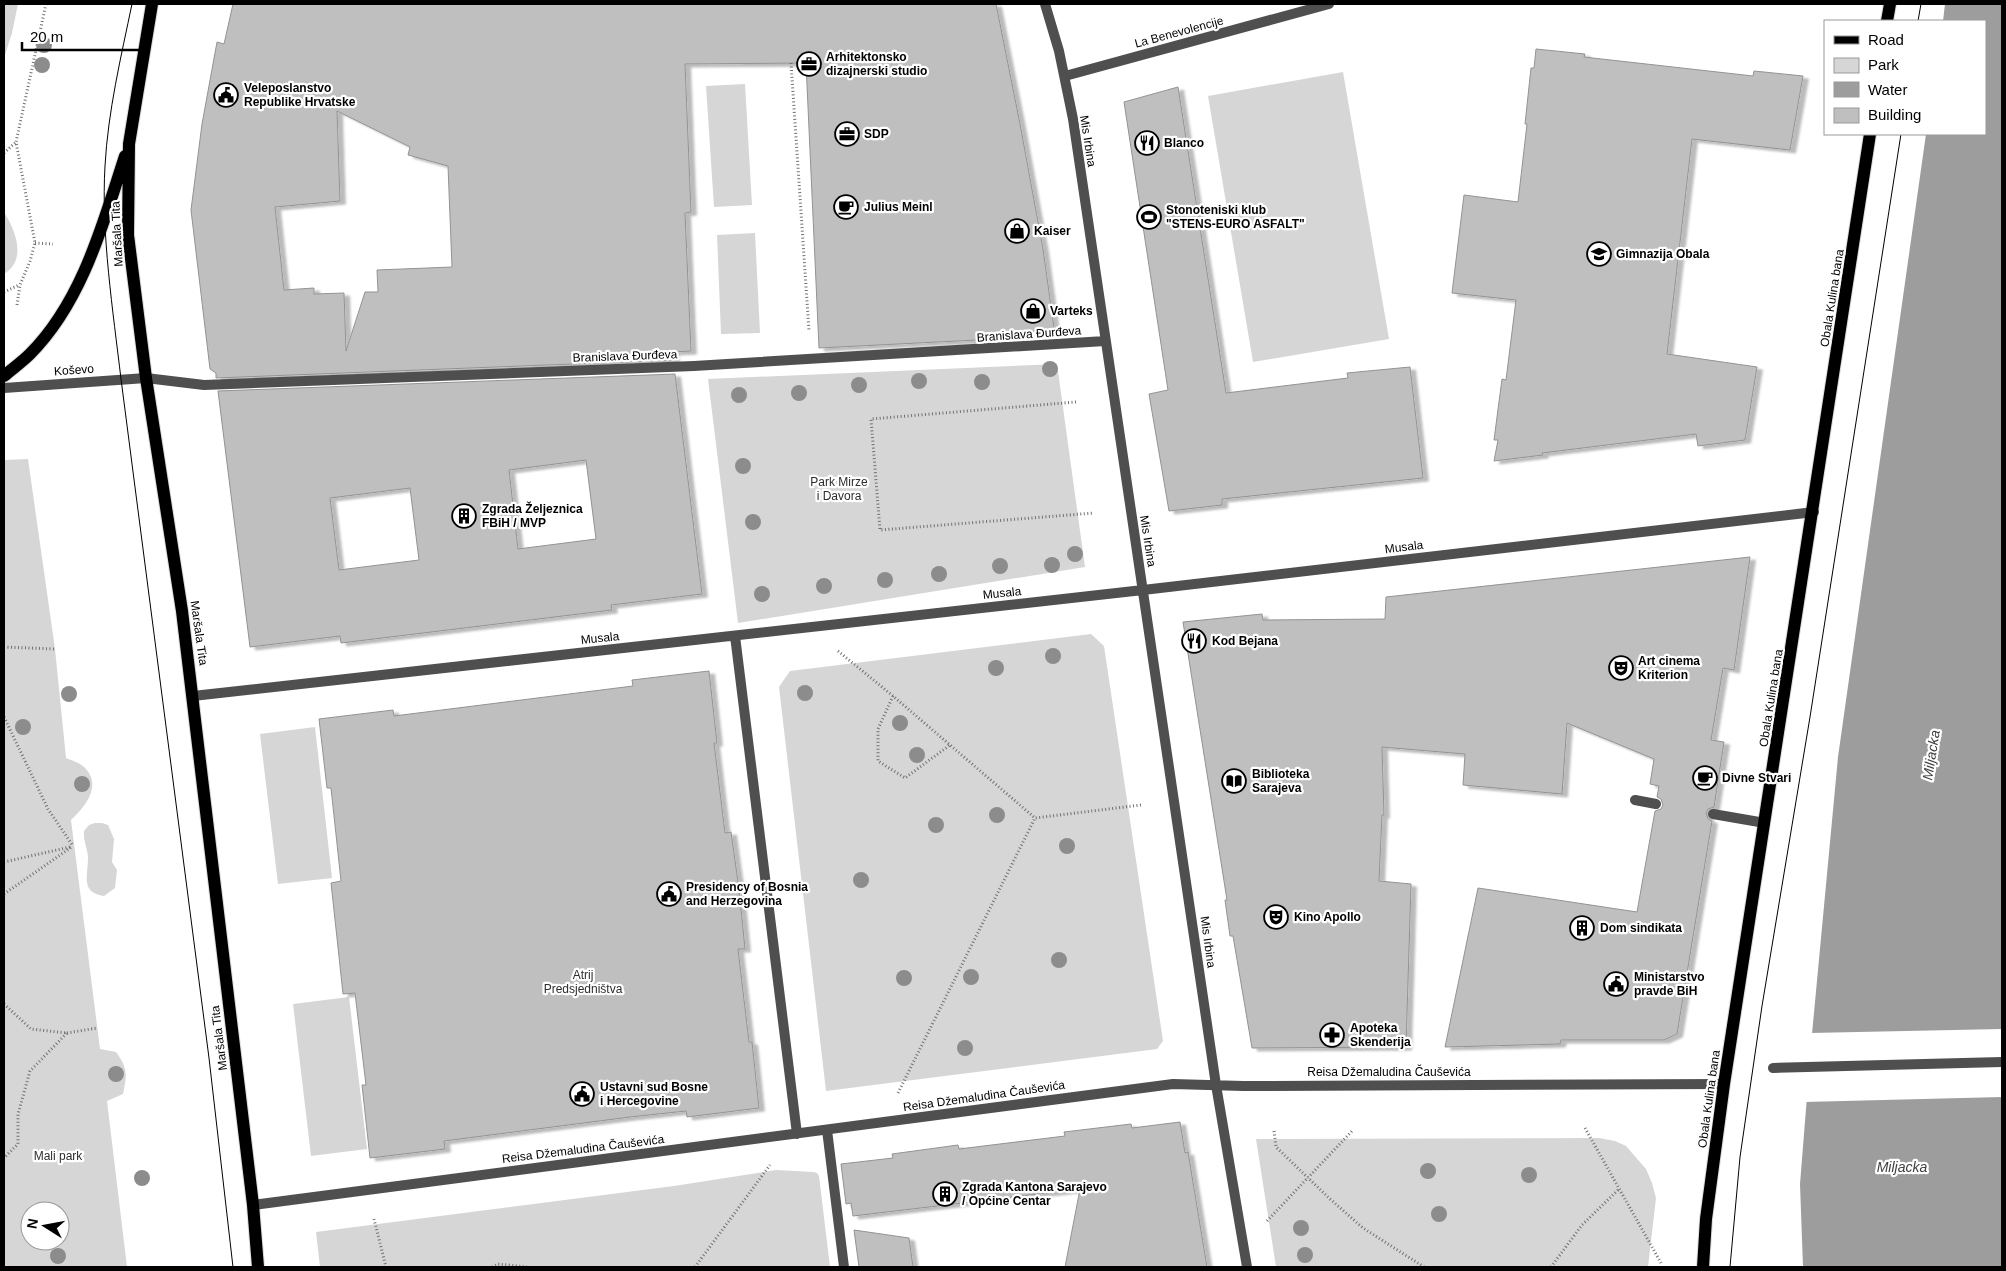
<svg xmlns="http://www.w3.org/2000/svg" width="2006" height="1271" font-family="Arial,sans-serif">
	<style>
		.green { fill: #d6d6d6; fill-rule: evenodd }
		.water { fill: #9d9d9d }
		.pier { fill: #fff }
		.building { fill: #bfbfbf; stroke: #939393; fill-rule: evenodd; filter: url(#shadow) }
		.lines { fill: none; stroke-linecap: round; stroke-linejoin: round }
		.primary-casing { stroke: #dbdbdb; stroke-width: 14 }
		.path { stroke: #717171; stroke-width: 3; stroke-dasharray: 1 2.5; stroke-linecap: butt }
		.lane { stroke: #4f4f4f; stroke-width: 10 }
		.street { stroke: #4f4f4f; stroke-width: 10 }
		.primary { stroke: #000; stroke-width: 12 }
		.tram { stroke: #000; stroke-width: 1 }
		.tree { fill: #8c8c8c }
		.labels { text-anchor: middle; dominant-baseline: central; stroke-width: 4.5; stroke-linejoin: round; paint-order: stroke }
		.street-label { font-size: 12px; fill: #000; stroke: #fff }
		.poi-label { font-size: 12px; font-weight: bold; fill: #000; stroke: #fff; text-anchor: start }
		.park-label { font-size: 12px; fill: #2d2d2d; stroke: #fff }
		.water-label { font-size: 14px; font-style: italic; fill: #3e3e3e; stroke: #fff }
	</style>
	<defs>
		<filter id="shadow"><feDropShadow dx="5.5" dy="3" stdDeviation="1" flood-color="#0004"/></filter>
	</defs>
	<rect width="100%" height="100%" fill="#fff"/>
	<path class="green" d="M4,4H18L12,33L4,58Z
		M1343,72L1389,339L1253,362L1208,96Z
		M745,84L752,205L714,207L706,86Z
		M4,212C16,231 27,260 4,274Z
		M755,233L760,333L721,334L717,235Z
		M1057,364L1085,567L738,623L708,379Z
		M28,459L55,649L66,758C73,761 81,763 86,769C102,787 84,808 71,820L100,1049L116,1052C128,1068 127,1075 123,1094L107,1101L127,1267H4V460ZM30,1211H60V1241H30Z
		M1091,634L1104,646L1163,1041L1157,1049L826,1091L779,687L790,671Z
		M315,727L332,878L278,884L260,734Z
		M95,823H102L108,825L114,839L112,862L117,870L115,888L104,896C80,893 88,875 88,858C88,849 83,841 84,831L89,825Z
		M349,997L367,1149L311,1156L293,1004Z
		M1599,1138L1615,1141L1626,1146L1646,1169L1652,1183L1656,1198L1648,1267H1276L1256,1139Z
		M776,1170L813,1172L817,1173L819,1176L830,1267H320L316,1232L674,1186Z"/>
	<path class="water" d="M1945,4H2002V1267H1803L1800,1184L1812,1034L1838,757L1926,134H1985V21H1943Z"/>
	<path class="pier" d="M2002,1029V1097L1804,1102L1810,1033Z"/>
	<path class="building" d="M233,4H996L1020,124L1043,249L1054,328L977,340L819,348L806,63L685,64L691,212L685,213L691,351L673,352L674,360L216,378V373L210,369L191,210L202,124L217,42L224,44ZM337,111L410,147L408,155L448,166L452,267L377,270L378,292H365L346,351L344,293L314,294V288L284,290L275,207L340,201Z
		M1536,49L1585,54L1584,57L1753,76L1754,71L1803,76L1790,150L1692,139L1667,354L1757,367L1745,440L1698,446L1696,434L1542,453L1543,455L1494,461L1498,440H1494L1502,379L1506,380L1516,300L1452,293L1464,195L1518,202L1527,124H1525L1531,68H1534Z
		M1178,87L1226,393L1348,378L1347,373L1410,367L1423,478L1222,499V505L1169,511L1149,394L1168,390L1124,102Z
		M675,374L702,594L611,605L612,610L341,643L340,636L250,647L218,391ZM586,460L596,539L518,549L509,470ZM410,488L419,560L339,570L330,498Z
		M1750,557L1734,670L1723,668L1711,740L1724,742L1714,807L1708,809L1706,813L1708,819L1712,821L1677,1034L1664,1040H1561L1560,1044L1445,1047L1478,888L1637,912L1655,811L1661,809L1663,805L1661,799L1657,797L1659,786L1650,784L1654,759L1567,723L1562,794L1463,785L1465,754L1382,747L1384,815H1382L1379,881L1411,884L1406,1047L1252,1048L1233,936H1230L1225,900H1227L1183,622L1262,614L1263,620L1385,619L1386,597Z
		M709,671L717,743H714L725,833L731,832L739,889L745,949H738L749,1042H752L759,1108L687,1117L686,1111L630,1117L444,1141L445,1149L370,1158L362,1085H366L355,993L343,994L337,938L331,883L341,881L331,788H327L319,719L393,710L394,716L633,686L632,680Z
		M1180,1122L1185,1153L1188,1152L1207,1267H1065L1080,1189L853,1216L851,1203L846,1204L841,1164L893,1158L892,1154L958,1145L959,1149L1065,1136L1064,1132L1131,1124L1132,1128Z
		M854,1230L909,1238L913,1267H859Z"/>
	<g class="lines">
		<g class="primary-casing">
			<path id="primary" d="M152,4L129,144L128,235L146,378L182,611L253,1205L258,1267
				M1887,21L1890,4
				M4,376C12,369 22,362 30,354C82,302 103,224 125,156
				M1703,1267L1706,1219L1724,1084L1870,134"/>
		</g>
		<path class="path" d="M791,63L809,331
			M4,153L16,142
			M35,243L53,244
			M4,292L19,285
			M17,305L20,285L30,261L35,243L16,142L46,4
			M1076,402L871,419L880,530L1094,513
			M4,647L55,649
			M838,651L893,696L1035,818L1141,805
			M893,696L878,729V761L905,778L950,745
			M4,717L48,809L73,846
			M4,862L70,847
			M4,894L73,846
			M4,1004L31,1029L67,1033L30,1071L18,1114V1144L4,1158
			M67,1033L97,1028
			M898,1093L1035,818
			M1585,1128L1661,1263
			M1274,1131L1276,1147L1330,1199L1363,1228L1424,1267
			M374,1219L386,1267
			M1267,1221L1353,1130
			M492,1267L498,1264L527,1267
			M695,1267L770,1165
			M1551,1267L1582,1225L1619,1189"/>
		<path class="lane" d="M1635,800L1656,804
			M1713,814L1765,823
			M1216,1085L1247,1267
			M827,1130L844,1267"/>
		<path class="street" d="M1045,4L1059,51L1073,119L1216,1085
			M1065,76L1329,4
			M4,388L146,378L204,385L694,366L1105,341
			M735,636L797,1134
			M193,696L1143,590L1814,512
			M1773,1068L2002,1062
			M253,1205L1173,1084L1243,1086L1724,1084"/>
		<use href="#primary" class="primary"/>
		<path class="tram" d="M132,4C121,57 108,111 105,166C101,233 113,311 121,379L209,1058L233,1267
			M1918,21L1921,4
			M1730,1267L1740,1157L1762,1006L1810,717L1901,134"/>
	</g>
	<g class="tree">
		<circle cx="44" cy="45" r="8"/>
		<circle cx="42" cy="65" r="8"/>
		<circle cx="1050" cy="369" r="8"/>
		<circle cx="919" cy="381" r="8"/>
		<circle cx="982" cy="382" r="8"/>
		<circle cx="859" cy="385" r="8"/>
		<circle cx="799" cy="393" r="8"/>
		<circle cx="739" cy="395" r="8"/>
		<circle cx="743" cy="466" r="8"/>
		<circle cx="753" cy="522" r="8"/>
		<circle cx="1075" cy="554" r="8"/>
		<circle cx="1052" cy="565" r="8"/>
		<circle cx="1000" cy="566" r="8"/>
		<circle cx="939" cy="574" r="8"/>
		<circle cx="885" cy="580" r="8"/>
		<circle cx="824" cy="586" r="8"/>
		<circle cx="762" cy="594" r="8"/>
		<circle cx="1053" cy="656" r="8"/>
		<circle cx="996" cy="668" r="8"/>
		<circle cx="805" cy="693" r="8"/>
		<circle cx="69" cy="694" r="8"/>
		<circle cx="900" cy="723" r="8"/>
		<circle cx="23" cy="727" r="8"/>
		<circle cx="917" cy="755" r="8"/>
		<circle cx="82" cy="784" r="8"/>
		<circle cx="997" cy="815" r="8"/>
		<circle cx="936" cy="825" r="8"/>
		<circle cx="1067" cy="846" r="8"/>
		<circle cx="861" cy="880" r="8"/>
		<circle cx="1059" cy="960" r="8"/>
		<circle cx="971" cy="977" r="8"/>
		<circle cx="904" cy="978" r="8"/>
		<circle cx="965" cy="1048" r="8"/>
		<circle cx="116" cy="1074" r="8"/>
		<circle cx="1428" cy="1171" r="8"/>
		<circle cx="1529" cy="1175" r="8"/>
		<circle cx="142" cy="1178" r="8"/>
		<circle cx="1439" cy="1214" r="8"/>
		<circle cx="1301" cy="1228" r="8"/>
		<circle cx="1305" cy="1255" r="8"/>
		<circle cx="58" cy="1256" r="8"/>
	</g>
	<defs>
		<g id="office-ring" transform="scale(1.25)"><circle r="9.5" fill="#fff" stroke="#000" stroke-width="1.5"/><path d="M-6-3h4V-5.5h4V-3h4V5H-6ZM-1-4.5V-3h2v-1.5ZM-6 0V1H6V0Z" fill="#000"/></g>
		<g id="civic-ring" transform="scale(1.25)"><circle r="9.5" fill="#fff" stroke="#000" stroke-width="1.5"/><path d="M-.6-6.5H3V-4.5H.6V-3L4-1V1h2V6H-6V1h2V-1L-.6-3ZM-1.2 2.5V6h2.4V2.5Z" fill="#000"/></g>
		<g id="restaurant-ring" transform="scale(1.25)"><circle r="9.5" fill="#fff" stroke="#000" stroke-width="1.5"/><path d="M-5-6h1v4h1v-4h1v4h1v-4h1v5L-1.5 .5V6h-2V.5L-5-1ZM5-6V6H3V1.5H1.5Q1.5-4 5-6Z" fill="#000"/></g>
		<g id="cafe-ring" transform="scale(1.25)"><circle r="9.5" fill="#fff" stroke="#000" stroke-width="1.5"/><path d="M-5.5-4.5H6V0H3Q3 3.5 0 3.5H-2.5Q-5.5 3.5-5.5 0ZM3-3.2v2h1.7v-2ZM-6 4.5H4V6H-6Z" fill="#000"/></g>
		<g id="stadium-ring" transform="scale(1.25)"><circle r="9.5" fill="#fff" stroke="#000" stroke-width="1.5"/><path d="M0-5a6.5 5 0 1 0 0 10a6.5 5 0 1 0 0-10ZM-3.5-1.8h7v3.6h-7Z" fill="#000"/></g>
		<g id="shop-ring" transform="scale(1.25)"><circle r="9.5" fill="#fff" stroke="#000" stroke-width="1.5"/><path d="M-5-2.5h2.3a2.7 3.5 0 0 1 5.4 0H5L5.5 6h-11ZM-1.5-2.5h3a1.5 2.3 0 0 0-3 0Z" fill="#000"/></g>
		<g id="school-ring" transform="scale(1.25)"><circle r="9.5" fill="#fff" stroke="#000" stroke-width="1.5"/><path d="M0-5L7-2L0 1L-7-2ZM-4 1L0 2.5L4 1V4Q0 6-4 4Z" fill="#000"/></g>
		<g id="building-ring" transform="scale(1.25)"><circle r="9.5" fill="#fff" stroke="#000" stroke-width="1.5"/><path d="M-4-6H4V6H1V3H-1V6H-4ZM-2.5-4.3h1.7v1.8h-1.7ZM.8-4.3h1.7v1.8H.8ZM-2.5-1h1.7V.8h-1.7ZM.8-1h1.7V.8H.8Z" fill="#000"/></g>
		<g id="theatre-ring" transform="scale(1.25)"><circle r="9.5" fill="#fff" stroke="#000" stroke-width="1.5"/><path d="M-5-5.5Q0-4 5-5.5V0Q5 5 0 6Q-5 5-5 0ZM-3.3-2.5H-1v1.5H-3.3ZM1-2.5H3.3v1.5H1ZM-2.8 1Q0 5.5 2.8 1Z" fill="#000"/></g>
		<g id="library-ring" transform="scale(1.25)"><circle r="9.5" fill="#fff" stroke="#000" stroke-width="1.5"/><path d="M-6-4Q-3-5.5-.7-3.5V5Q-3 3-6 4ZM6-4Q3-5.5 .7-3.5V5Q3 3 6 4Z" fill="#000"/></g>
		<g id="pharmacy-ring" transform="scale(1.25)"><circle r="9.5" fill="#fff" stroke="#000" stroke-width="1.5"/><path d="M-2-6h4v4h4v4h-4v4h-4v-4h-4v-4h4Z" fill="#000"/></g>
	</defs>
	<g fill-rule="evenodd">
		<use href="#office-ring" x="809" y="64"/>
		<use href="#civic-ring" x="226" y="95"/>
		<use href="#office-ring" x="847" y="134"/>
		<use href="#restaurant-ring" x="1147" y="143"/>
		<use href="#cafe-ring" x="846" y="207"/>
		<use href="#stadium-ring" x="1149" y="217"/>
		<use href="#shop-ring" x="1017" y="231"/>
		<use href="#school-ring" x="1599" y="254"/>
		<use href="#shop-ring" x="1033" y="311"/>
		<use href="#building-ring" x="464" y="516"/>
		<use href="#restaurant-ring" x="1194" y="641"/>
		<use href="#theatre-ring" x="1621" y="668"/>
		<use href="#cafe-ring" x="1705" y="778"/>
		<use href="#library-ring" x="1234" y="781"/>
		<use href="#civic-ring" x="669" y="894"/>
		<use href="#theatre-ring" x="1276" y="917"/>
		<use href="#building-ring" x="1582" y="928"/>
		<use href="#civic-ring" x="1616" y="984"/>
		<use href="#pharmacy-ring" x="1332" y="1035"/>
		<use href="#civic-ring" x="582" y="1094"/>
		<use href="#building-ring" x="945" y="1194"/>
	</g>
	<g class="labels">
		<g class="street-label">
			<text transform="translate(1179 32) rotate(-15)">La Benevolencije</text>
			<text transform="translate(1088 141) rotate(81)">Mis Irbina</text>
			<text transform="translate(117 234) rotate(-93)">Maršala Tita</text>
			<text transform="translate(1832 298) rotate(-81)">Obala Kulina bana</text>
			<text transform="translate(1029 334) rotate(-4)">Branislava Đurđeva</text>
			<text transform="translate(625 356) rotate(-2)">Branislava Đurđeva</text>
			<text transform="translate(74 370) rotate(-4)">Koševo</text>
			<text transform="translate(1148 541) rotate(81)">Mis Irbina</text>
			<text transform="translate(1404 547) rotate(-7)">Musala</text>
			<text transform="translate(1002 593) rotate(-6)">Musala</text>
			<text transform="translate(199 633) rotate(82)">Maršala Tita</text>
			<text transform="translate(600 638) rotate(-6)">Musala</text>
			<text transform="translate(1771 698) rotate(-81)">Obala Kulina bana</text>
			<text transform="translate(1208 942) rotate(82)">Mis Irbina</text>
			<text transform="translate(219 1038) rotate(-97)">Maršala Tita</text>
			<text x="1389" y="1072">Reisa Džemaludina Čauševića</text>
			<text transform="translate(984 1096) rotate(-8)">Reisa Džemaludina Čauševića</text>
			<text transform="translate(1709 1099) rotate(-82)">Obala Kulina bana</text>
			<text transform="translate(583 1149) rotate(-7)">Reisa Džemaludina Čauševića</text>
		</g>
		<g class="poi-label">
			<text x="826" y="57">Arhitektonsko<tspan x="826" dy="14">dizajnerski studio</tspan></text>
			<text x="244" y="88">Veleposlanstvo<tspan x="244" dy="14">Republike Hrvatske</tspan></text>
			<text x="864" y="134">SDP</text>
			<text x="1164" y="143">Blanco</text>
			<text x="864" y="207">Julius Meinl</text>
			<text x="1166" y="210">Stonoteniski klub<tspan x="1166" dy="14">"STENS-EURO ASFALT"</tspan></text>
			<text x="1034" y="231">Kaiser</text>
			<text x="1616" y="254">Gimnazija Obala</text>
			<text x="1050" y="311">Varteks</text>
			<text x="482" y="509">Zgrada Željeznica<tspan x="482" dy="14">FBiH / MVP</tspan></text>
			<text x="1212" y="641">Kod Bejana</text>
			<text x="1638" y="661">Art cinema<tspan x="1638" dy="14">Kriterion</tspan></text>
			<text x="1252" y="774">Biblioteka<tspan x="1252" dy="14">Sarajeva</tspan></text>
			<text x="1722" y="778">Divne Stvari</text>
			<text x="686" y="887">Presidency of Bosnia<tspan x="686" dy="14">and Herzegovina</tspan></text>
			<text x="1294" y="917">Kino Apollo</text>
			<text x="1600" y="928">Dom sindikata</text>
			<text x="1634" y="977">Ministarstvo<tspan x="1634" dy="14">pravde BiH</tspan></text>
			<text x="1350" y="1028">Apoteka<tspan x="1350" dy="14">Skenderija</tspan></text>
			<text x="600" y="1087">Ustavni sud Bosne<tspan x="600" dy="14">i Hercegovine</tspan></text>
			<text x="962" y="1187">Zgrada Kantona Sarajevo<tspan x="962" dy="14">/ Općine Centar</tspan></text>
		</g>
		<g class="park-label">
			<text x="839" y="482">Park Mirze<tspan x="839" dy="14">i Davora</tspan></text>
			<text x="583" y="975">Atrij<tspan x="583" dy="14">Predsjedništva</tspan></text>
			<text x="58" y="1156">Mali park</text>
		</g>
		<g class="water-label">
			<text transform="translate(1931 755) rotate(-81)">Miljacka</text>
			<text x="1902" y="1167">Miljacka</text>
		</g>
	</g>
	<rect width="2006" height="1271" fill="none" stroke="#000000" stroke-width="10"/>
	<rect x="1824" y="20" width="162" height="115" fill="#ffffff" stroke="#999999"/>
	<rect x="1834" y="36" width="25" height="8" fill="#000000" stroke="#999999"/>
	<text x="1868" y="45" font-size="15" fill="#000000">Road</text>
	<rect x="1834" y="58" width="25" height="15" fill="#d6d6d6" stroke="#999999"/>
	<text x="1868" y="70" font-size="15" fill="#000000">Park</text>
	<rect x="1834" y="82" width="25" height="15" fill="#9d9d9d" stroke="#999999"/>
	<text x="1868" y="95" font-size="15" fill="#000000">Water</text>
	<rect x="1834" y="108" width="25" height="15" fill="#bfbfbf" stroke="#999999"/>
	<text x="1868" y="120" font-size="15" fill="#000000">Building</text>
	<g transform="translate(45 1226) rotate(281)"><circle r="24" fill="#ffffff" stroke="#999999"/>
	<path d="M0-4L9 19L0 12L-9 19Z" fill="#000000"/>
	<text y="-8" font-size="14" font-weight="bold" text-anchor="middle" fill="#000000">N</text>
	</g>
	<path d="M22 42v8h124v-8" fill="none" stroke="#000000" stroke-width="2.5"/>
	<text x="30" y="42" font-size="15" fill="#000000" stroke="#ffffff" stroke-width="4" paint-order="stroke">20 m</text>
</svg>
